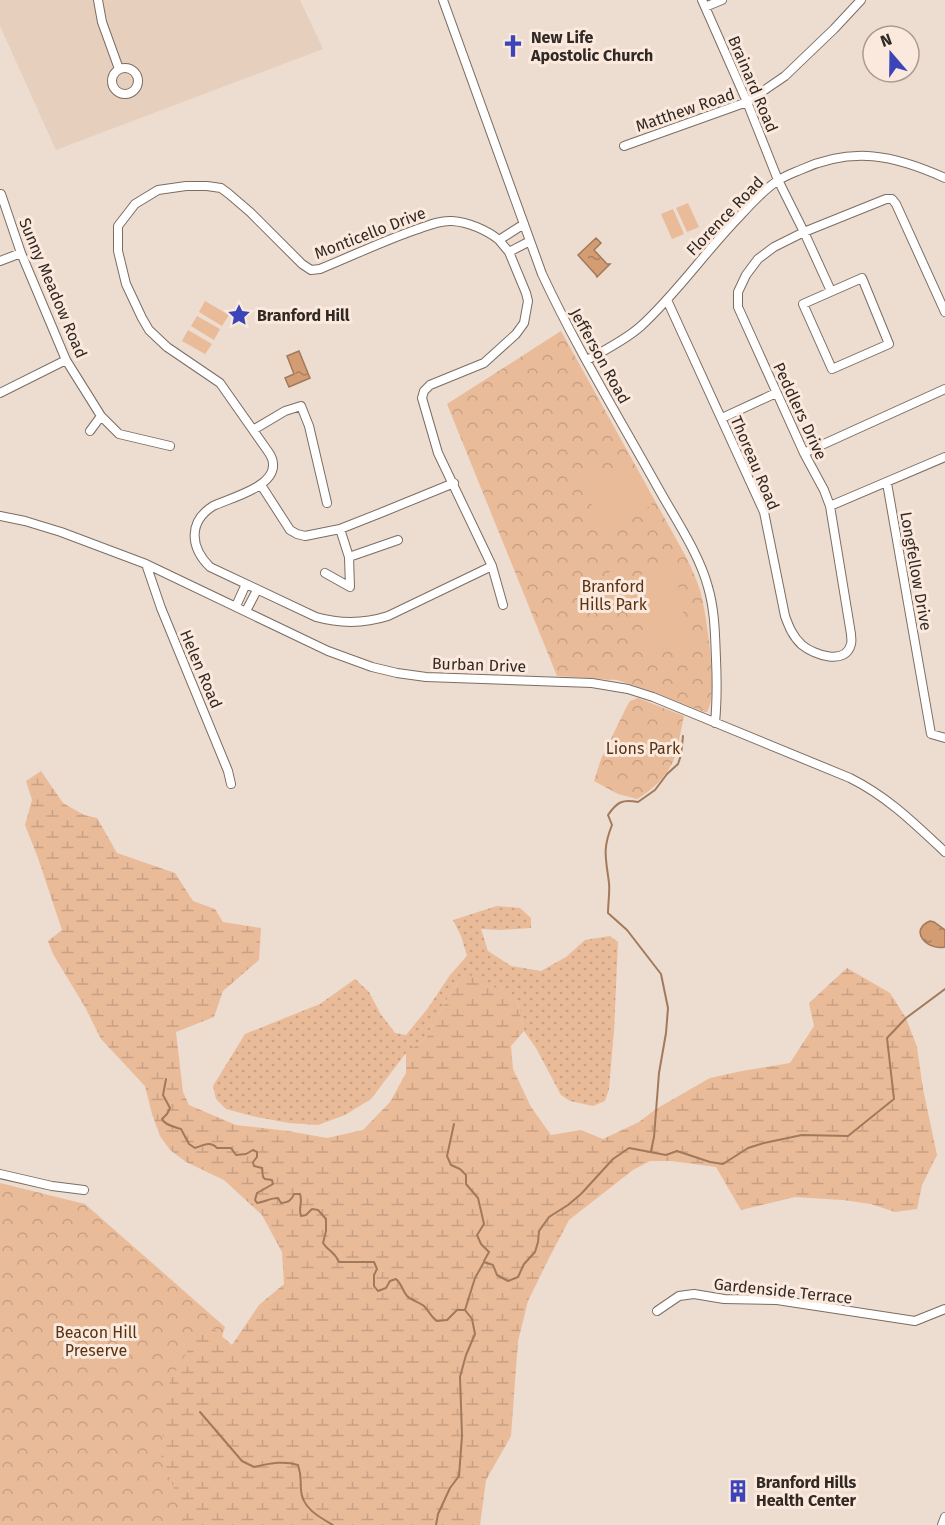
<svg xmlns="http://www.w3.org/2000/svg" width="945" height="1525" font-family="'Fira Sans',sans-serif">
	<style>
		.built { fill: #e6cfbd }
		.grass { fill: url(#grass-dots) }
		.forest { fill: url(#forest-crowns) }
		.wetland { fill: url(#wetland-marsh) }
		.pitch { fill: #e9bb99 }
		.water { fill: url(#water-ripples); stroke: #a27a5b; stroke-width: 1.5 }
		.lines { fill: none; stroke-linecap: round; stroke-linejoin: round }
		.stream { stroke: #a27a5b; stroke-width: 2 }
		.minor-casing { stroke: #7c6d62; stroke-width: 10 }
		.minor { stroke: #fff; stroke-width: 8 }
		.labels { text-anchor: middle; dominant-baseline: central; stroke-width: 6; stroke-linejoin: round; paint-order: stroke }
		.poi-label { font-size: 16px; font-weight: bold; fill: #302924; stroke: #fbe9dd; text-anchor: start }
		.street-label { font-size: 16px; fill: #302924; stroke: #fbe9dd }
		.park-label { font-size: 16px; fill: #583313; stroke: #fbe9dd }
	</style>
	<defs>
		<pattern id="grass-dots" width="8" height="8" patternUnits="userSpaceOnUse" patternTransform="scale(1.5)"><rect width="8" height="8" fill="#e9bb99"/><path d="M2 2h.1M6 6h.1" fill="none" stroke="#c8a184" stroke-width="1.8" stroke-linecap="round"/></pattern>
		<pattern id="forest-crowns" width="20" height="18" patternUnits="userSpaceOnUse" patternTransform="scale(1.5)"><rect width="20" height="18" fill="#e9bb99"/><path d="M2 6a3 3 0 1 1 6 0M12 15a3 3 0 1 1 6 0" fill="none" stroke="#c8a184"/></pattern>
		<pattern id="wetland-marsh" width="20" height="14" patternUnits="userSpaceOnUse" patternTransform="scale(1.5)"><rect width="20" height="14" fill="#e9bb99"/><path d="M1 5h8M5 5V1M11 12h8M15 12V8" fill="none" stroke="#c8a184"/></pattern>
		<pattern id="water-ripples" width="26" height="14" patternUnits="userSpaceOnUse" patternTransform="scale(1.5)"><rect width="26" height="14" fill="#d39c73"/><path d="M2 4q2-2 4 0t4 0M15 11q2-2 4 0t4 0" fill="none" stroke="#ac7f5e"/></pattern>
	</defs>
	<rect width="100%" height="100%" fill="#eddcd0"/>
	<path class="built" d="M0,0H300L323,49L56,150L0,26Z"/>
	<path class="grass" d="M497,906L520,908L531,918V928L500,930L481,929L488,951L511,966L541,971L566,957L585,940L610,936L618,942L614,1031L609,1089L605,1101L593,1106L570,1101L561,1095L536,1048L524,1031L517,1000L461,979L453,989L438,1015L427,1037L406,1053L371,1099L345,1115L318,1125L289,1123L252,1116L226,1109L216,1099L213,1086L245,1034L320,1004L355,979L369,992L380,1013L395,1033L406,1035L428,1008L450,975L467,956L461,936L453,920Z"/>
	<path class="forest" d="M561,331L685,555C691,567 696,578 700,590C706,611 719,696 707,712H704L648,690L617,680L557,676L447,404Z
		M638,698L684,716C681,729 678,750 673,762C665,778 652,790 637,799L618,794L594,781L601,759L626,708L630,701Z
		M0,1183L85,1204L225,1327L215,1359L188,1525H0Z"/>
	<path class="wetland" d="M41,771L63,803L84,815L97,818L117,853L175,873L193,901L215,909L223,922L261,928L259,960L223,991L214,1017L176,1032L183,1092L189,1105L236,1125L288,1131L327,1138L363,1130L390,1102L406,1073V1053L427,1037L438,1015L453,989L461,979L473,975L517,1000L524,1031L511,1046L513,1069L531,1107L551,1135L581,1130L603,1139L639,1122L656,1109L710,1078L742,1071L790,1063L814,1026L809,1003L847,968L890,993L906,1018L917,1047L923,1089L937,1155L922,1185L917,1209L895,1212L871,1204L843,1200L795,1197L741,1210L716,1167L671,1161H650L633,1170L569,1220L548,1260L528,1301L518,1341L511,1436L486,1480L480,1525H185L181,1506L161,1456L164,1417L170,1381L188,1350L207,1323L232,1345L259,1305L284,1284L282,1252L262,1215L224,1180L186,1162L170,1150L160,1136L152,1114L145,1086L101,1039L85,1007L53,954L48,941L62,930L38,858L25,825L32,800L26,781Z"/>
	<path class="pitch" d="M688,203L699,227L687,232L676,208Z
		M673,209L684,234L672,239L661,214Z
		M205,301L229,315L222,326L199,312Z
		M197,316L220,329L214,340L191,326Z
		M188,330L212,344L205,354L182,341Z
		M598,473C627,472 639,480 652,505L613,528L607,531L600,528L596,522L585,478Z
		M675,568L689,643L648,651L633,576Z
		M627,571L628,587L610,588L609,572Z"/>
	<path class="water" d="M596,238L601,243L594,250L607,264H610L597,277L596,275L578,255Z
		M299,351L310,378L289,387L285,378L294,374L287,356Z
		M930,921L934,922L945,930V947C927,951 908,930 930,921Z"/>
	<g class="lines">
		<path class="stream" d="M166,1079L163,1095L170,1108L167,1114L162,1119C165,1125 174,1127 181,1129L189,1144L195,1148C204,1145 210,1141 217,1148H231L236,1155L246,1154L253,1150L257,1152V1157L253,1162L254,1166L262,1168L263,1177L265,1179L272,1180L273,1184L257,1193L255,1200L257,1203C265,1202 270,1198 278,1198L281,1203C287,1203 292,1200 294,1194H300C303,1203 298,1208 301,1216L306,1215L312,1209L318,1210L326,1219V1231L323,1243C329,1252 334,1251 339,1262H374L377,1269L374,1275V1286L378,1291L386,1288L390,1281L396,1279C402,1284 402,1290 407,1296C411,1300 419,1302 424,1306C429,1311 431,1317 437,1321L447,1320L457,1310H465L472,1319L475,1334L466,1355L460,1377L462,1436L459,1476L450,1488L438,1514L436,1525
			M454,1124L447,1156L451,1165L460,1169L466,1175V1184L478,1198L484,1224L477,1235L481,1244L489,1252L484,1261
			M651,1151L654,1137L659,1073L666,1033L668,1008L661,974L627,930L608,913C608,903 610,893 609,883C606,858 602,850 612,825L608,815C617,802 622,799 638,802L655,790L667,774L678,764L681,755L683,736
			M465,1310L475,1278L484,1262L493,1265L497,1275L508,1281L518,1277L524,1264L535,1252L538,1242L539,1231L549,1217L568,1205L581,1194L613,1159L629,1148L666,1155L677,1151L710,1162L723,1164L748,1148L764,1143L802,1135L848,1136L894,1099L887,1038L906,1018L945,989
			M200,1412L242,1461L254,1467C268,1464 283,1460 298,1465C302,1477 300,1478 301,1490C302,1508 319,1517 333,1525"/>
		<g class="minor-casing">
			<path id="minor" d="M98,0L102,22L119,69
				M443,0L542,274C576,347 618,416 657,486C674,517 699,553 708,587C715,611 715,635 716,659C717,681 717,702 715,723
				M702,0L747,102L778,180L804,232L831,291
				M705,7L722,0
				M112 81a13 13 0 1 1 26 0a13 13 0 1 1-26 0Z
				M624,146L747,102L785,76L834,29L861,0
				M1,194L21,253L66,360L101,416L119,434L170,446
				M499,240L509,252L526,293L528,301L524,323L516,334L484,363L430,385L424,391L422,398L438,453L492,566L503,605
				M509,252L530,241
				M0,261L21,253
				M862,278L889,344L832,369L803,304Z
				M667,300L764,512L785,616C789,627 793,637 802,645C814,655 846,666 851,644C852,641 851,637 851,634L830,506L824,490L804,453L738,307V292L746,275L758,259L774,247L804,232L886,199H892L896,204L945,312
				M587,360C602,352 628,338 641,326C677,293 705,252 739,217C750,205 765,188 779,180C785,176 793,173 800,170C853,146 894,155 945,178
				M0,393L66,360
				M722,418L776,393
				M253,430L285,411L301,406L309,426L327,503
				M90,431L101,416
				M804,453L945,389
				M887,483L931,734L945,738
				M261,485L290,530L297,534L305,536L340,529L383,512L454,483
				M830,506L945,457
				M0,516L25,521L61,532L146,564L328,651L372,667L397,673L426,677L592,683L628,689L653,697L850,778C888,797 914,823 945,852
				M349,557L398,540
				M146,564L161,608L228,771L231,784
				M492,566L388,616C363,624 341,624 316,617L210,567C190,547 188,522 213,506C230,498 275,487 273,464C273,459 270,454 267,450L220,383L167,347L149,330L142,318L126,284L118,251V226L135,204L158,190L186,186H207L221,188L229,194L250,212L302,264L311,270L320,269C352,256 383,241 415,230C427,226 439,220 452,221C468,222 487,230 499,240L524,224
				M325,573L350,587L349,557L340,529
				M236,606L246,584
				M246,611L257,590
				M0,1174L52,1186L84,1190
				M657,1311L679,1296L694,1294L724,1299L777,1300L915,1321L945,1309
				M942,1525L945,1517"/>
		</g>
		<use href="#minor" class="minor"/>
	</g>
	<defs>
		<g id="church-bare" transform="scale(1.8)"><path d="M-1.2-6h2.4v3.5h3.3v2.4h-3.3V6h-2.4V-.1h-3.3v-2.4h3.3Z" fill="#3b44b8" stroke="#fbe9dd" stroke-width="2.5" paint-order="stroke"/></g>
		<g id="sight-bare" transform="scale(1.8)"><path d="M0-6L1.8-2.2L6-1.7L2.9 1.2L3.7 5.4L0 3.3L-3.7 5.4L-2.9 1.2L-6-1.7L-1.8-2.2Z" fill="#3b44b8" stroke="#fbe9dd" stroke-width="2.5" paint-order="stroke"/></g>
		<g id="building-bare" transform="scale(1.8)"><path d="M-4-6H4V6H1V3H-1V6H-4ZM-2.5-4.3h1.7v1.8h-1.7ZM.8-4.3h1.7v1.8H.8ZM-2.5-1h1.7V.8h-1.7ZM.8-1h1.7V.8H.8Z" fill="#3b44b8" stroke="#fbe9dd" stroke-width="2.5" paint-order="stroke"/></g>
	</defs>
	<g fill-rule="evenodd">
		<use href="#church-bare" x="513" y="46"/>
		<use href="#sight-bare" x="239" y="315"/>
		<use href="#building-bare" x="738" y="1491"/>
	</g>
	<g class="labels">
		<g class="poi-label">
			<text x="531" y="37">New Life<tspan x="531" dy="18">Apostolic Church</tspan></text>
			<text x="257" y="315">Branford Hill</text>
			<text x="756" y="1482">Branford Hills<tspan x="756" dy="18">Health Center</tspan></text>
		</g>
		<g class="street-label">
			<text transform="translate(753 84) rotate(67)">Brainard Road</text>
			<text transform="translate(685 110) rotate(-19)">Matthew Road</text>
			<text transform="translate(725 216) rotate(-46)">Florence Road</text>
			<text transform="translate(370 233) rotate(-21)">Monticello Drive</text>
			<text transform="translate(53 288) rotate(67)">Sunny Meadow Road</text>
			<text transform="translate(600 356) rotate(61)">Jefferson Road</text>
			<text transform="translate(800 411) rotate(65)">Peddlers Drive</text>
			<text transform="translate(755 463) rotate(67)">Thoreau Road</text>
			<text transform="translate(916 571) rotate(80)">Longfellow Drive</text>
			<text transform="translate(479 665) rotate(2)">Burban Drive</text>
			<text transform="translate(201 669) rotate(67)">Helen Road</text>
			<text transform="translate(783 1291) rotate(6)">Gardenside Terrace</text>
		</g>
		<g class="park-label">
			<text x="613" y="586">Branford<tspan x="613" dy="18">Hills Park</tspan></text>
			<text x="643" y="748">Lions Park</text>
			<text x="96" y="1332">Beacon Hill<tspan x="96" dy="18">Preserve</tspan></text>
		</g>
	</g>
	<g transform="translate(891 54) rotate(340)"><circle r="28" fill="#fbe9dd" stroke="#aa9c93" stroke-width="1.5"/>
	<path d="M0-4.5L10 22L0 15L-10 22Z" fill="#3b44b8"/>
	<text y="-9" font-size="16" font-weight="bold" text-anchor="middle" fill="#302924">N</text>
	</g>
</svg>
